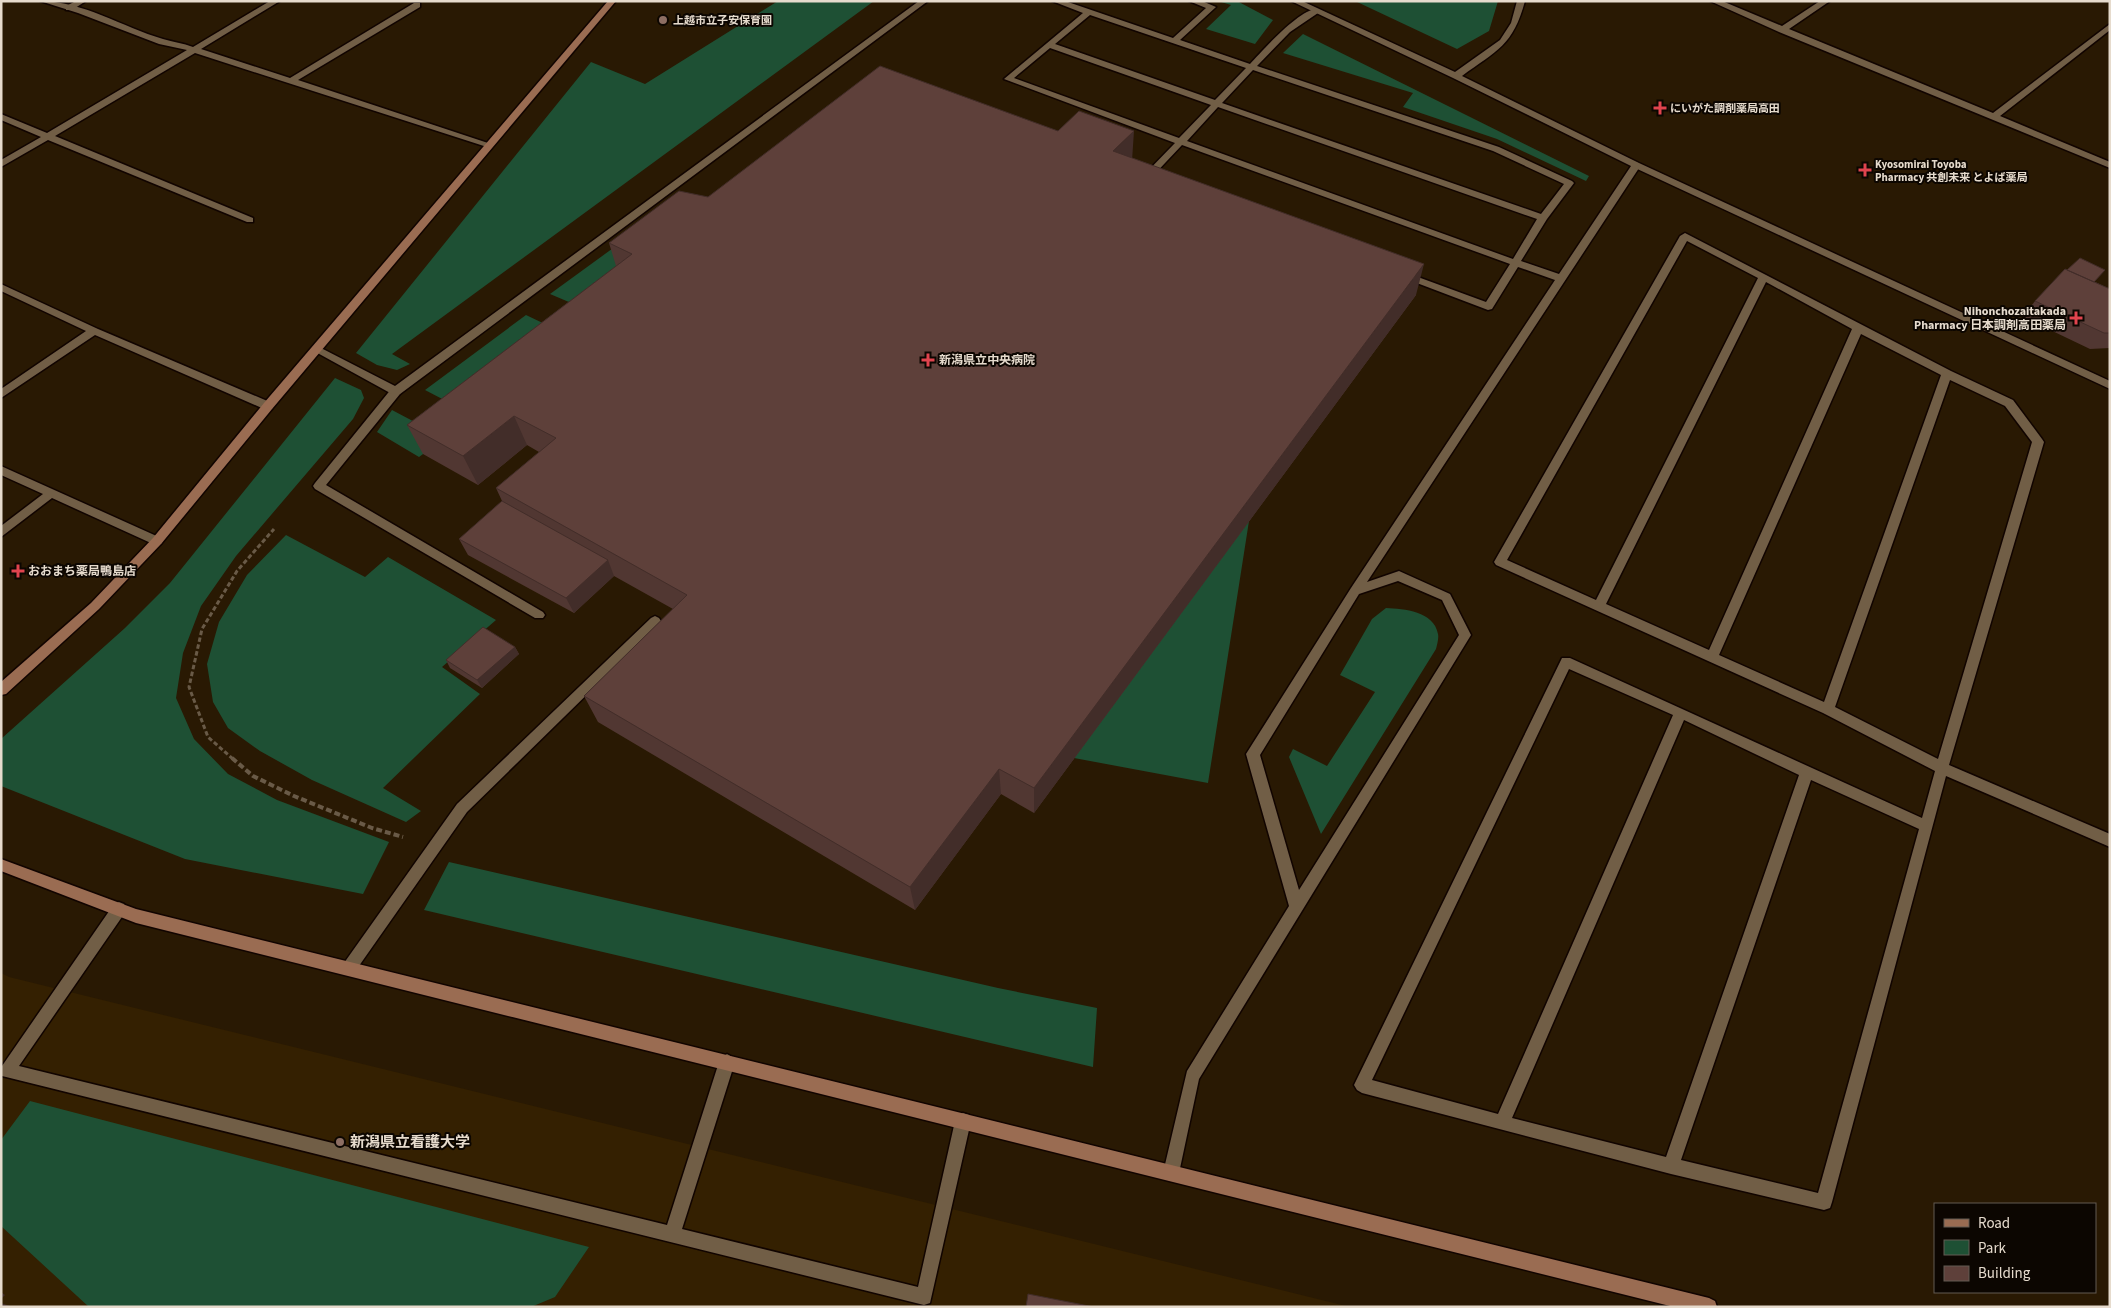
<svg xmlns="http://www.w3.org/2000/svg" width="2111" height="1308" font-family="'Source Sans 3','Noto Sans JP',sans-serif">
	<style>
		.built { fill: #342001 }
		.green { fill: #1e5034 }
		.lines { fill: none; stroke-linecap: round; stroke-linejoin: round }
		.lane-casing { stroke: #110400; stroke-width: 3 }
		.street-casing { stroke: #110400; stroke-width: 3 }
		.secondary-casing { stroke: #110400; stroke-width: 3 }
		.path-far1 { stroke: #695a47; stroke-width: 3; stroke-dasharray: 4.5 2.5; stroke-linecap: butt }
		.path { stroke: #695a47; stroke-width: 4; stroke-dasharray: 6 3; stroke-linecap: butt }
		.lane { fill: #715e46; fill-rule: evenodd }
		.street { fill: #715e46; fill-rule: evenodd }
		.secondary { fill: #9a6c52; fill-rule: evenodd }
		.wall { fill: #513732 }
		.shaded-wall { fill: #422d29 }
		.building { fill: #5e403a; stroke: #422d29 }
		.education-dot { fill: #8d6e63; stroke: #0c0601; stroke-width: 2 }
		.health-dot { fill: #e0444e; stroke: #0c0601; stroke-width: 2 }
		.labels { text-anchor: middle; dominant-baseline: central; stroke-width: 4; stroke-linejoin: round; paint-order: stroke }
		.far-poi-label { font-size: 11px; font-weight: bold; fill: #e6dbcd; stroke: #0c0601; text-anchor: start }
		.poi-label { font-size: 12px; font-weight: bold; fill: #e6dbcd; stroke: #0c0601; text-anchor: start }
		.near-poi-label { font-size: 15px; font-weight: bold; fill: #e6dbcd; stroke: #0c0601; text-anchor: start }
	</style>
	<rect width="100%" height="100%" fill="#291903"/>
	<path class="built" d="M1,973L9,977L1350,1307H1Z"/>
	<path class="green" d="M778,1H874L392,354L410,364L397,370L377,365L356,353L591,62L645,84Z
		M1218,1H1237L1273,20L1255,44L1206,29L1231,5Z
		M1355,1H1498L1489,31L1457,49Z
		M1303,34L1589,176L1586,181L1497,139L1403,107L1413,93L1283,53Z
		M686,195L707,203L576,305L550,294Z
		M526,315L549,326L448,402L425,390Z
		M335,378L361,390L364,398L353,419L236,556L201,606L183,653L176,698L194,739L228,774L277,800L389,842L363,894L185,859L1,786V739L125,628L170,583Z
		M392,410L445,438L419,457L377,432Z
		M1249,521L1208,783L1074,758Z
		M286,535L365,577L388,557L496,620L442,667L480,694L383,788L421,811L406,822L312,780L260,751L228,728L213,702L207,664L219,622L247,575Z
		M1386,608C1404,609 1434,611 1438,634C1439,638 1437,645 1436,649L1321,834L1289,757L1293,749L1327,766L1375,692L1340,675L1372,619Z
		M449,862L998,988L1097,1008L1093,1067L424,910Z
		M30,1101L589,1247L555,1297L531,1307H89L1,1226V1140Z"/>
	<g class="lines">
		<g class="lane-casing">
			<path id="lane" d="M76,1H86L72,10H66V6Z
				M1052,1H1065L1173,38L1206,8L1189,1H1202L1216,7L1180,40L1250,64C1262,51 1301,7 1318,9V13L1290,32L1257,66L1499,147L1572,181L1574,183L1547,219L1521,261L1559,274L1633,163L1636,162L1641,165L1367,582L1399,571L1450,594L1471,635L1199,1079L1179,1173L1177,1179L1171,1181L1165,1179L1163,1173L1187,1071L1289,906L1246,754L1351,588L1555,280L1518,267L1492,309L1488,310L1401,277L1399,275L1401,273H1407L1486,302L1510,264L1182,145L1149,180H1143V176L1175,143L1004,79L1083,13ZM1090,15L1246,68L1215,100L1055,44ZM1050,48L1211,105L1179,138L1014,78ZM1253,70L1493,151L1564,184L1541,214L1222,103ZM1218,107L1537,219L1513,259L1187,141ZM1398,581L1442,600L1459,635L1299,890L1260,755L1359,594Z
				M1685,233L1951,371L2013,400L2042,439L2044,442L1949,765L2110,834V847L1946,776L1832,1202L1830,1208L1824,1210L1671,1174L1362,1093L1357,1090L1354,1085L1562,658H1570L1922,818L1935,771L1823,713L1496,565L1494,562L1680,236ZM1687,241L1758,278L1596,600L1507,560ZM1766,282L1852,329L1709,650L1606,604ZM1861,334L1941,375L1824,702L1719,655ZM1950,380L2005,406L2032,442L1938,759L1835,707ZM1569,669L1673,715L1498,1114L1372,1080ZM1684,720L1799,775L1666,1157L1512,1118ZM1811,780L1919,829L1818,1193L1681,1160Z
				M396,387L400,388L401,391L400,394L326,485L543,612L545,615L543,618H535L315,489L313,486L315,483L392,388Z
				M655,616L659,618L661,621L659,624L467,812L354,973L349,975L344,973L342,968L344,963L457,804L651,618Z
				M119,902L124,904L126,909L124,914L19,1066L667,1225L719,1062L722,1057L727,1054L732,1057L735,1062L682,1229L918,1287L955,1121L957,1115L963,1113L969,1115L971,1121L930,1303L924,1305L2,1076V1066L114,904Z"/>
		</g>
		<g class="street-casing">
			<path id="street" d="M40,1C83,1 122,27 163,39C173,42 183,43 193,47L270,1H280L201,49L290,78L414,3H420V7L298,80L494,145L490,148L487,147L195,53L55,136L253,218V222H247L48,140L1,167V160L41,137L1,120V114L47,133L187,50L159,44L78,13Z
				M919,1H928L400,394H392L312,350L317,347L321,348L395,386Z
				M1291,1H1302L1455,72L1500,40L1511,23L1517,1H1525C1513,46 1497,50 1462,76L1639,163L2110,381V389L1633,167L1453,78Z
				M1710,1H1722L1782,26L1820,1H1830L1789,29L1993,113L2110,24V30L2000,116L2110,162V168L1779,32Z
				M1,284L98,329L272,403L273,406L272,409H264L95,335L1,398V389L86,331L1,291Z
				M1,466L161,538L163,541L161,544H153L52,498L1,537V526L43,494L1,475Z"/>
		</g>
		<g class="secondary-casing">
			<path id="secondary" d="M608,1H616L272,409L161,544L99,609L6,694L1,695V682L91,603L153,538L264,403Z
				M1,859L136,909L1709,1298L1715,1301L1717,1307H1674L136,923L1,871Z"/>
		</g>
		<path class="path-far1" d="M233,759L208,737L189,687L202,629L237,571L274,529"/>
		<path class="path" d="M232,758L253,776L294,796L372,828L403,837"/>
		<use href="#lane" class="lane"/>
		<use href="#street" class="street"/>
		<use href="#secondary" class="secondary"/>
	</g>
	<path class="wall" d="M1132,158L1416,295L1034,813L1001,794L915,910L598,722L584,696L673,609L614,576L574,613L468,555L459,539L502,501L496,488L539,452L527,445L478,485L423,454L407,425L616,266L609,243L708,197Z
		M2095,282L2110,289V348L2090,349L2023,317L2035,301Z
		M515,647L519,654L482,688L450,668L446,660Z"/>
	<path class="shaded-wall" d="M1134,131L1132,161L1113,151Z
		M1424,264L1416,295L1034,813V788Z
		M514,416L527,445L478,485L463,456Z
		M608,560L614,576L574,613L566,598Z
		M515,647L519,654L482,688L477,680Z
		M999,769L1001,794L915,910L910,887Z
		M1,1292L5,1295L1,1299Z
		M1,1303L13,1307H1Z"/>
	<path class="building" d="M880,66L1058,131L1079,111L1134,131L1113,151L1424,264L1034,788L999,769L910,887L584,696L687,595L496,488L556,438L514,416L463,456L407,425L632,254L609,243L679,191L708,197Z
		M2080,258L2105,270L2094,282L2067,270Z
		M2065,269L2110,289V333H2104L2035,301Z
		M502,501L608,560L566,598L459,539Z
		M483,627L515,647L477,680L446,660Z
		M1028,1294L1094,1307H1026Z"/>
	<g class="education-dot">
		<circle cx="663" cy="20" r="5"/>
		<circle cx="340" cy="1142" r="5"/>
	</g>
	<g class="health-dot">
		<path d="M1657.5 100.5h5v5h5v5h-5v5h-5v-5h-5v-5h5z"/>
		<path d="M1862.5 162.5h5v5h5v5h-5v5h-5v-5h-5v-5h5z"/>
		<path d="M2073.5 310.5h5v5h5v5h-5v5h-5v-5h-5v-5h5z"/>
		<path d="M925.5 352.5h5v5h5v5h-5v5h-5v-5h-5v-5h5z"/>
		<path d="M15.5 563.5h5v5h5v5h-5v5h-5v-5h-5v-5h5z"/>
	</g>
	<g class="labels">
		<g class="far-poi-label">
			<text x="673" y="20">上越市立子安保育園</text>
			<text x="1670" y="108">にいがた調剤薬局高田</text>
			<text x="1875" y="164">Kyosomirai Toyoba<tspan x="1875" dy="13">Pharmacy 共創未来 とよば薬局</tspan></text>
		</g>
		<g class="poi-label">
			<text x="2066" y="311" text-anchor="end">Nihonchozaitakada<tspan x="2066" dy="14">Pharmacy 日本調剤高田薬局</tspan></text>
			<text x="939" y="360">新潟県立中央病院</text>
			<text x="28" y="571">おおまち薬局鴨島店</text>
		</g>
		<g class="near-poi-label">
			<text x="350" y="1142">新潟県立看護大学</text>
		</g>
	</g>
	<rect width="2111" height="1308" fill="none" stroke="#e6dbcd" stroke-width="5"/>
	<rect x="1934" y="1203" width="162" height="90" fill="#0c0601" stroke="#635b53"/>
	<rect x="1944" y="1219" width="25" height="8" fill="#9a6c52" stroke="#635b53"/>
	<text x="1978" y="1228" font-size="15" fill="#e6dbcd">Road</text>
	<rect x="1944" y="1240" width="25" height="15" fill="#1e5034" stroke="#635b53"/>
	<text x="1978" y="1253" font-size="15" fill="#e6dbcd">Park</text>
	<rect x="1944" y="1266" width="25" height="15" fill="#5e403a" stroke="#635b53"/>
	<text x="1978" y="1278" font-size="15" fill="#e6dbcd">Building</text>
</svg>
